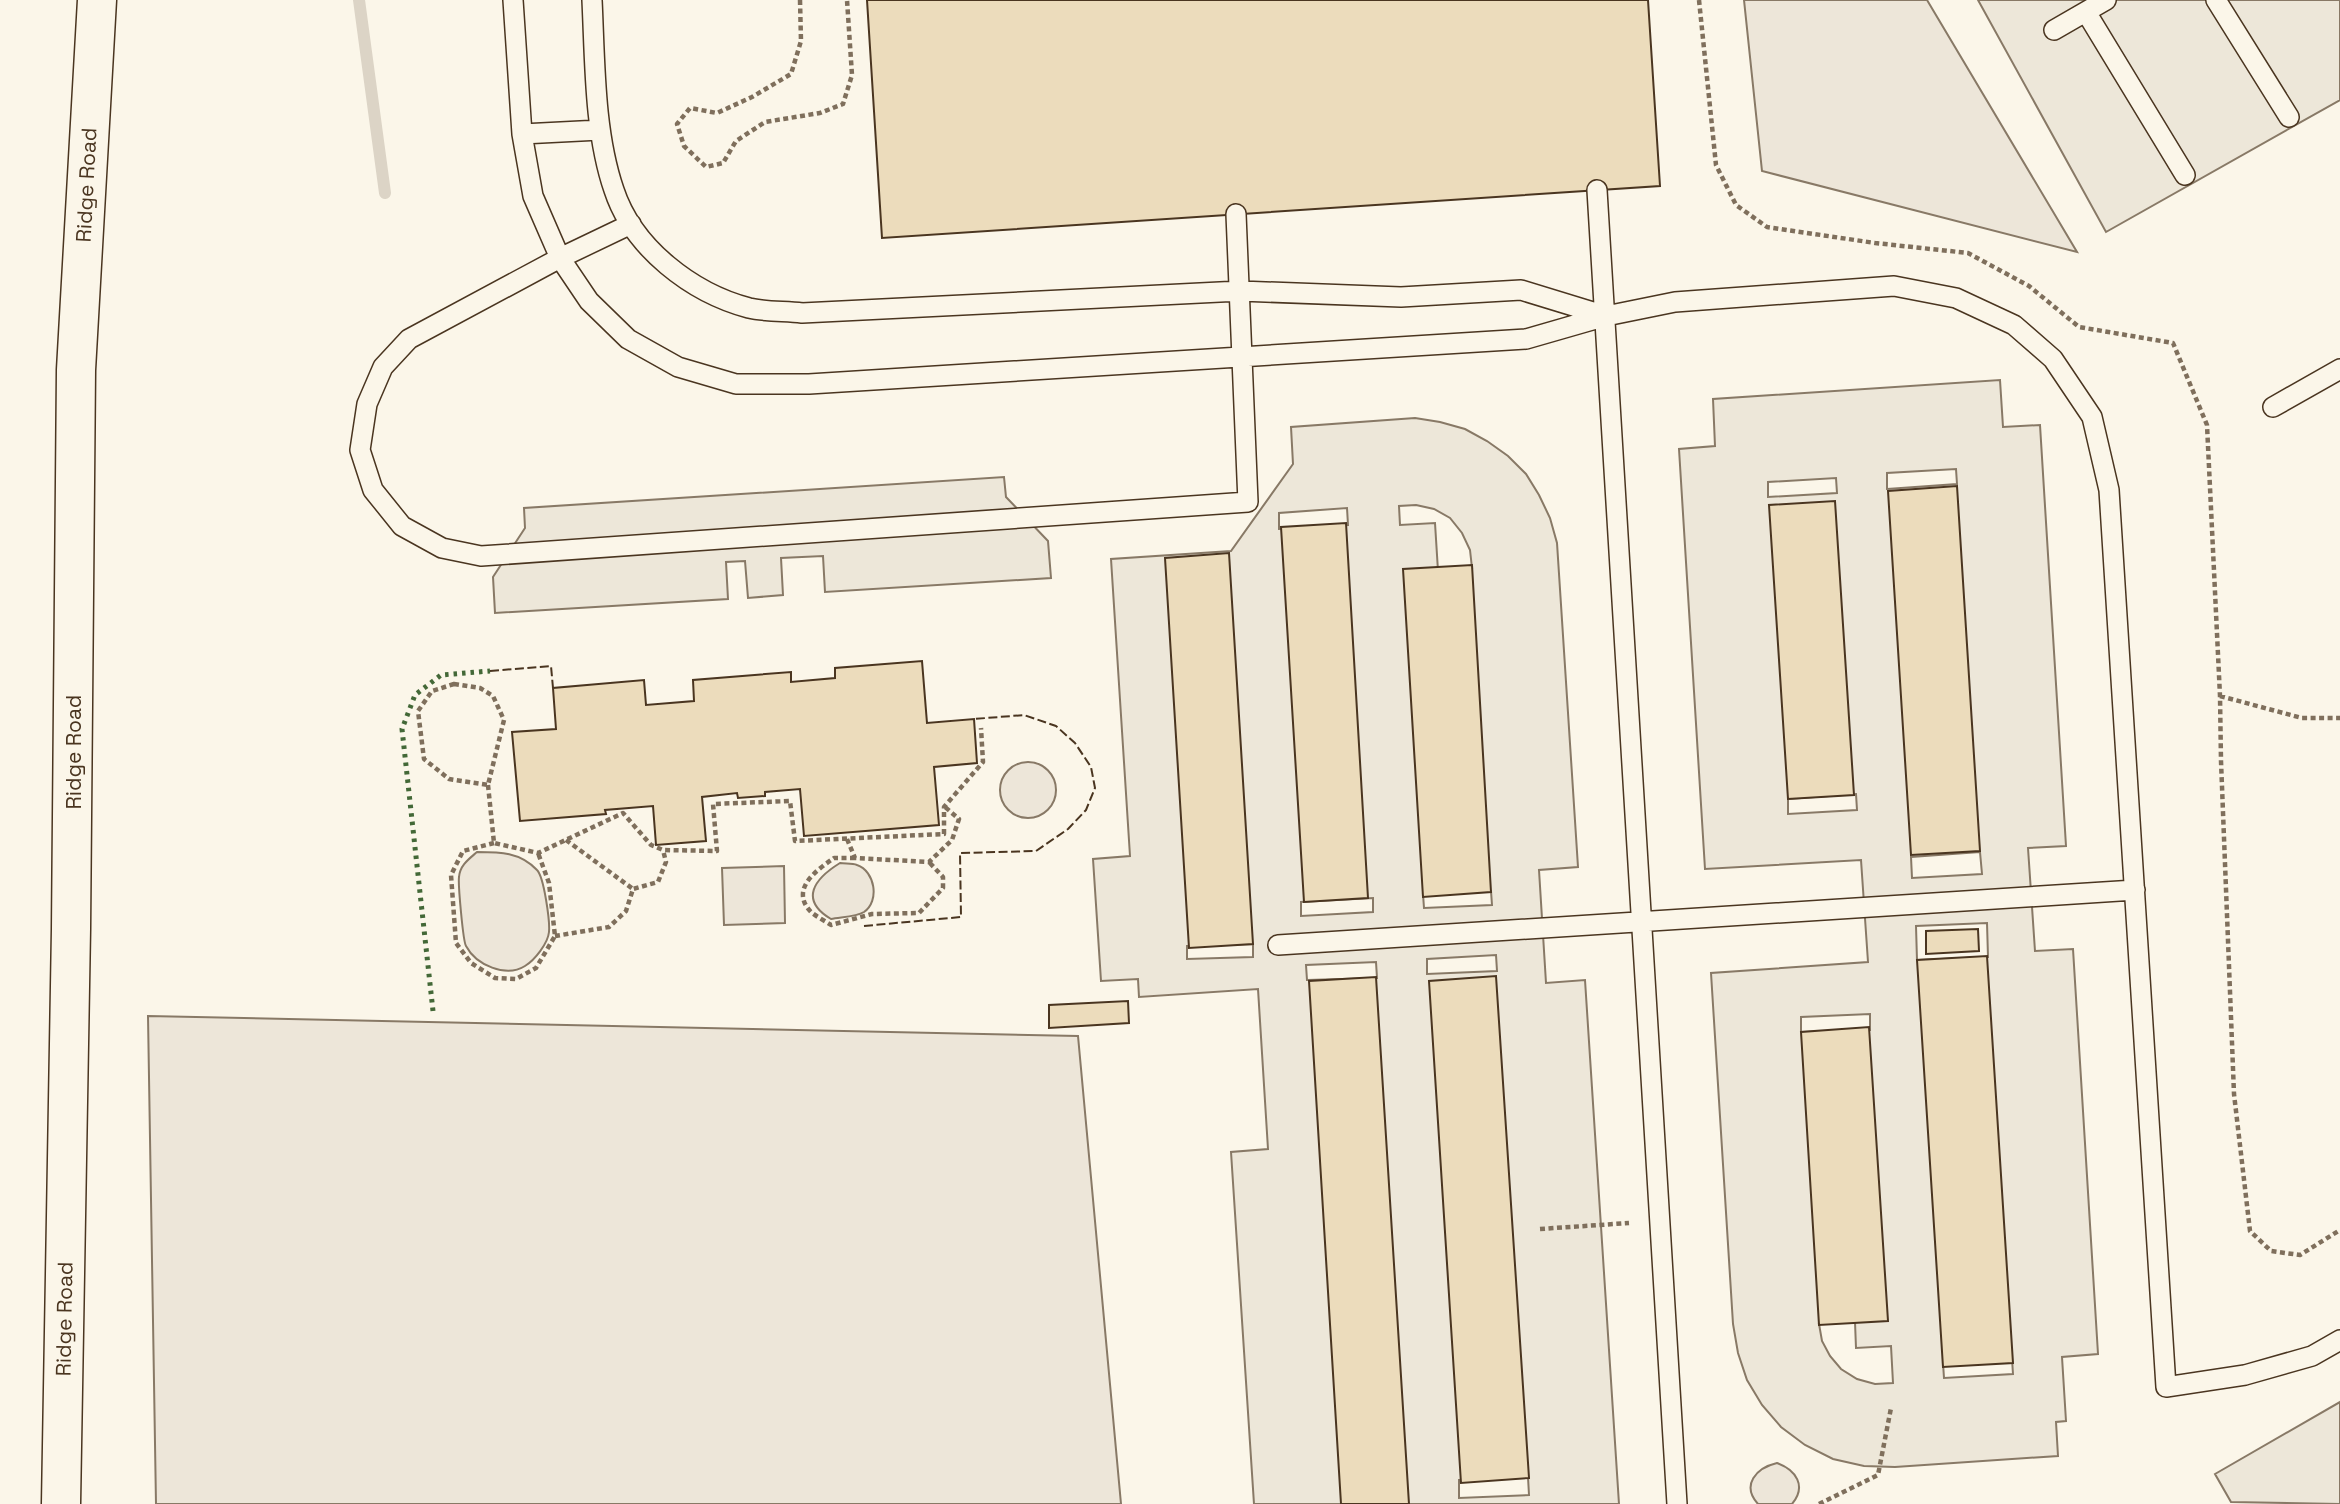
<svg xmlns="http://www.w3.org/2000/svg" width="2340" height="1504" font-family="'Space Grotesk',sans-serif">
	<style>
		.green { fill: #ede6d9; stroke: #887966; stroke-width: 2 }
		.parking { fill: #ede7d9; stroke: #887966; stroke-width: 2; fill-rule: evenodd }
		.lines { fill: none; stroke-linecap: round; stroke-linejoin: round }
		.stream { stroke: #dcd4c6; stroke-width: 12 }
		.building { fill: #ecdcbc; stroke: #4a3520; stroke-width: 2 }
		.lane-casing { stroke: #4a3520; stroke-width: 22 }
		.secondary-casing { stroke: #4a3520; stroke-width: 41 }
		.path { stroke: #7f6f5c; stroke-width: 4.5; stroke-dasharray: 5 3.5; stroke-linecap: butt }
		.lane { stroke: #fbf6e9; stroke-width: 19 }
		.secondary { stroke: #fbf6e9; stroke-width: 38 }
		.hedge { stroke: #436837; stroke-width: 5; stroke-dasharray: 3.5 5; stroke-linecap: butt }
		.fence { stroke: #4a3520; stroke-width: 2; stroke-dasharray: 9 3.5; stroke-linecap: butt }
		.labels { text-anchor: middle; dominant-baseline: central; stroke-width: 5; stroke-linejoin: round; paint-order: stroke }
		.street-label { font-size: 21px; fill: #4a3520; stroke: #fbf6e9 }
	</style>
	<rect width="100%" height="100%" fill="#fbf6e9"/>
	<path class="green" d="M1744,0H1927L2077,252L1762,171Z
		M1000 790a28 28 0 1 1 56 0a28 28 0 1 1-56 0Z
		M477,852C500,852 520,852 537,870C544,877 550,921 549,932C548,943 535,960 525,966C506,978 476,965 466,946C463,941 458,884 459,877C460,865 469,859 477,852Z
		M840,863C845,864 852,863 857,865C875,871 880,901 864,912C856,917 841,917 831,919C799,900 814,879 840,863Z
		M784,866L785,923L724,925L722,868Z
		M148,1016L1078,1036L1121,1504H156Z
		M1777,1463C1796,1470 1807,1486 1792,1504H1758C1741,1485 1756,1468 1777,1463Z"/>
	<path class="parking" d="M1978,0H2340V100L2106,232Z
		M2000,380L2003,427L2040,425L2066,846L2028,848L2035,951L2073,949L2098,1354L2062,1357L2066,1421L2056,1422L2058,1456L1895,1467L1864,1466L1833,1459L1805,1445L1781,1427L1762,1405L1747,1380L1738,1353L1733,1324L1711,973L1868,962L1861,860L1705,869L1679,449L1715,446L1713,399ZM1956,469L1957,484L1887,489V473ZM1836,478L1837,493L1768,497V482ZM1856,794L1857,810L1788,814V799ZM1980,852L1982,874L1912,878L1911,857ZM1987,923L1988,957L1917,960L1916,926ZM1870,1014V1030L1801,1032V1017ZM1855,1322L1856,1348L1891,1346L1893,1383L1875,1384L1857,1379L1841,1369L1830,1356L1822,1341L1819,1324ZM2012,1359L2013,1374L1944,1378L1943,1363Z
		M1415,418L1440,422L1465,429L1487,441L1508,456L1526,474L1539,495L1550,518L1557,543L1578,867L1539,870L1546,983L1585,980L1619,1504H1254L1231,1152L1268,1149L1258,989L1139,997L1138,979L1101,981L1093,859L1130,856L1111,559L1231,551L1293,464L1291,427ZM1416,505L1434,509L1450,518L1462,533L1470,550L1472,568L1438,571L1435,523L1400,525L1399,506ZM1347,508L1348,525L1279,529V513ZM1491,891L1492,905L1424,908L1423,894ZM1373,898V912L1301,916V902ZM1253,944V957L1187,959V946ZM1496,955L1497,971L1427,974V959ZM1376,962L1377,978L1307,980L1306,965ZM1528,1477L1529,1495L1459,1498V1480Z
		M1004,477L1006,497L1048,541L1051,578L825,592L823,556L781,558L783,595L748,598L745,561L726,562L728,599L495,613L493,577L525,528L524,508Z
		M2340,1402V1504L2231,1502L2215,1474Z"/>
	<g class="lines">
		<path class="stream" d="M359,0L385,193"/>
	</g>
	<path class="building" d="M867,0H1648L1660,186L882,238Z
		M1957,486L1980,851L1911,855L1888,491Z
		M1957,486L1980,851L1911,855L1888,491Z
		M1835,501L1854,795L1788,799L1769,505Z
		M1835,501L1854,795L1788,799L1769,505Z
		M1346,523L1368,898L1304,902L1281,527Z
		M1346,523L1368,898L1304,902L1281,527Z
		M1229,553L1253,944L1189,948L1165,558Z
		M1229,553L1253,944L1189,948L1165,558Z
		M1472,565L1491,892L1423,897L1403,569Z
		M1472,565L1491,892L1423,897L1403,569Z
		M922,661L927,723L974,719L977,763L934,767L939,825L804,836L800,789L765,792V796L738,798L737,793L702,797L706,841L656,845L653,806L605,810L606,814L520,821L512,732L556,729L553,688L644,680L646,705L694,701L693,680L791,672V682L835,678V668Z
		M1978,929L1979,951L1926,954V931Z
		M1987,956L2013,1363L1943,1367L1917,960Z
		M1987,956L2013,1363L1943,1367L1917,960Z
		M1496,976L1529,1478L1461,1483L1429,981Z
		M1496,976L1529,1478L1461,1483L1429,981Z
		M1376,977L1409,1504H1341L1309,981Z
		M1376,977L1409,1504H1341L1309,981Z
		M1128,1001L1129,1023L1049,1028V1005Z
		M1869,1027L1888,1321L1819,1325L1801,1032Z
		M1869,1027L1888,1321L1819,1325L1801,1032Z"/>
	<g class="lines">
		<g class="lane-casing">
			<path id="lane" d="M513,0L522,134L533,196L560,258L589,301L628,339L678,367L736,384H809L1526,339L1606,316L1675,302L1894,286L1956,298L2014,325L2053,359L2092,417L2109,490L2166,1387L2245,1375L2312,1356L2340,1340
				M592,0C595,61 594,132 614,190C633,248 692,293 749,308C766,312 785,311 802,313L1240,291L1401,297L1521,290L1606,316
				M2216,0L2289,117
				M2086,12L2185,175
				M2054,30L2106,0
				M522,134L600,130
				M1597,190L1677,1504
				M631,224L560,258L409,339L383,367L367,404L360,450L373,490L402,526L442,548L481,556L1248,502L1236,214
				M2273,407L2340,369
				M1278,945L2135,890"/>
		</g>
		<g class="secondary-casing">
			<path id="secondary" d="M61,1504L71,929L76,370L97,0"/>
		</g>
		<path class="path" d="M800,0L801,41L791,74L752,97L717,113L690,108L677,124L684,146L706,167L723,163L736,141L765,122L820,113L843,104L852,75L847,0
			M1699,0L1716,165L1736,205L1767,227L1875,243L1968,253L2029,286L2079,327L2173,343L2207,425L2220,696L2221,761L2234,1094L2250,1231L2271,1251L2300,1255L2340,1230
			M454,684L480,688L493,696L504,720L488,785L449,779L424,759L418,711L432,691Z
			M2220,696L2302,718H2340
			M488,785L494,843L538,853L623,813L651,845L663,850L717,851L713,804L790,801L795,841L944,834V807L983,762L981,728
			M847,839L855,858L929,862L952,840L959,819L945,807
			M566,840L633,889
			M494,843L463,851L451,875L456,943L471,963L495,978L516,979L536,968L555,936L549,883L538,853
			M855,858H834C817,870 789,889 811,912C817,917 825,921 831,925L872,914L919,913L943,888V877L929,862
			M555,936L609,927L626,911L633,889L658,882L666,862L663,850
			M1540,1229L1629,1223
			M1819,1504L1878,1475L1891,1408"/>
		<use href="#lane" class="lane"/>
		<use href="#secondary" class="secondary"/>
		<path class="hedge" d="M433,1011L402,729L415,695L441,675L490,671"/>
		<path class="fence" d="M490,671L551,666L553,688
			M864,926L961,917L960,853L1036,851L1068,829L1086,810L1095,788L1091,767L1075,743L1056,726L1024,715L974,719"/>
	</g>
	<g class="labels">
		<g class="street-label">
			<text transform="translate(86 185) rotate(-87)">Ridge Road</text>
			<text transform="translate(73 752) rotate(-90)">Ridge Road</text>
			<text transform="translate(64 1319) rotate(-89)">Ridge Road</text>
		</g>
	</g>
</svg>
